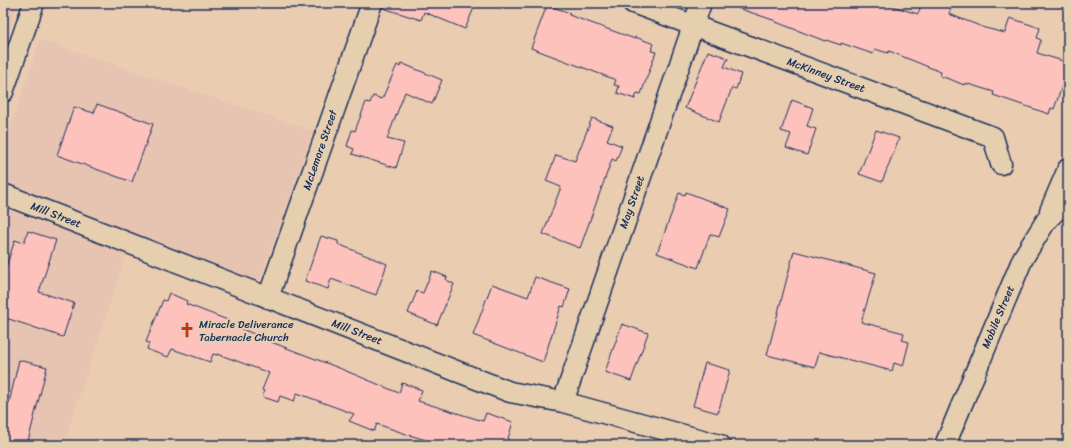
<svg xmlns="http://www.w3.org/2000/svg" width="1071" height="448" font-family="Sriracha,sans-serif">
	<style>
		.built { fill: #e7c3b1 }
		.building { fill: #fec2bc; stroke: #1b2f5e }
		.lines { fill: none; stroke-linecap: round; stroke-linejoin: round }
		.minor-casing { stroke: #1b2f5e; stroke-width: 23 }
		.minor { stroke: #e5cfae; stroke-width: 20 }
		.labels { text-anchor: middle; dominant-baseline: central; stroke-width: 4; stroke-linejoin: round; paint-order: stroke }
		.street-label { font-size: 11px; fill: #1b2f5e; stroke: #e5cfae }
		.poi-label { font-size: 11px; fill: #1b2f5e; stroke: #e5cfae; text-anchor: start }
	</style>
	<rect width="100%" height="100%" fill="#eaccb1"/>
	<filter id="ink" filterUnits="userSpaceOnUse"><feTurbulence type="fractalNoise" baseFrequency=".025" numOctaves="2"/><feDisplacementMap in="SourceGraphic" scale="8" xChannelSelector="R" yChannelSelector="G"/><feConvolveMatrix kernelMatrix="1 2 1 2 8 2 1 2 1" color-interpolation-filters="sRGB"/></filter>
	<g filter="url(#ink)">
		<path class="built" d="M3,3H18L3,48Z
			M40,40L313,131L259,282L132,236L63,445H3V149Z"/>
		<path class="building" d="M383,3H476L465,29L424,12L421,20L383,8Z
			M733,3H882L918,14L922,3H940L951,8L949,14L985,28L1005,33L1010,18L1040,28L1037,38L1041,40L1037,53L1066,62L1063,70L1067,72L1054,109L1051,108L1049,114L993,95L994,92L965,83L964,85L952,80L940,76L941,72L889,51L888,53L875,49L873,54L841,43V45L826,40L825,41L776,22V21L732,6Z
			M547,5L570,13L569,15L635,39V37L654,44L651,51L656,52L641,94L637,93L635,99L617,93L619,86L614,85L616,80L531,48Z
			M708,51L728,58L724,67L741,74L736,89L732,88L719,122L685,108Z
			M401,63L442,80L432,104L405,92L387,139L404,143L396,168L352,154L354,149L347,146L352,130L355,131L366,102L370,103L373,96L382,99L397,65L400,67Z
			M792,100L813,108L807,126L816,129L807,155L786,148L791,134L781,131Z
			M97,104L153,124L132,182L57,155L74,107L94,113Z
			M592,118L613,126L607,140L622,146L616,161L612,159L580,248L543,234L561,187L546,181L556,155L575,161Z
			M876,130L899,138L882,182L859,174Z
			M686,192L730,209L719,237L710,234L698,268L657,253L679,193L685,195Z
			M28,231L56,240L39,292L74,303L63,337L3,317V276L15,240L24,243Z
			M321,236L338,241V244L387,264L376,295L331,279L328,289L305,281Z
			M794,251L876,273L861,322L904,333L902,340L909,342L903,366L894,363L892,371L819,352L815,367L767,355Z
			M432,271L447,277L446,280L454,284L437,325L408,313L417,291L423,293Z
			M535,277L570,289L564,307L561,306L543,362L473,335L492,284L528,297Z
			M169,293L187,301L186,304L230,321L229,324L259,336L258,337L339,368L399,393L402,383L422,390L418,401L483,421L486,413L513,422L506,445H443L409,435L377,424L374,431L349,421L354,414L297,393L294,401L280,396L278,402L263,397L264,391L262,390L269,373L218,354V355L213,354L210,362L172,349L168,357L154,352L147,349L149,343L146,342L163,300L166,301Z
			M622,324L648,333L631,381L605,372Z
			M19,360L47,367L27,445H21L3,440V401L9,403Z
			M705,363L730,370L718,413L693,406Z"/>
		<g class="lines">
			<g class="minor-casing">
				<path id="minor" d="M633,3L993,137L1001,164
					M3,92L34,3
					M3,194L510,392L563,402L720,445
					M1050,211L1068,169
					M268,298L372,3
					M563,402L701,3
					M945,445L1023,258L1046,221L1068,198"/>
			</g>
			<use href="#minor" class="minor"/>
		</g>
	</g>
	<defs>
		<g id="church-bare" transform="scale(1.2)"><path d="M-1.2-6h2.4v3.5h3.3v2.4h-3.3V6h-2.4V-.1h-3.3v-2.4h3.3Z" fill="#c8321e" stroke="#e5cfae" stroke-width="2.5" paint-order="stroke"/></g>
	</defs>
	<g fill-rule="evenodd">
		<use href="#church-bare" x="187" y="330"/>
	</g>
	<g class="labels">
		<g class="street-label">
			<text transform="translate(826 75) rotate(20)">McKinney Street</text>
			<text transform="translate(320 150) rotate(-71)">McLemore Street</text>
			<text transform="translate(632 202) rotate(-71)">May Street</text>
			<text transform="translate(56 215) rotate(21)">Mill Street</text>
			<text transform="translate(998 317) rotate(-67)">Mobile Street</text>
			<text transform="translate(357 332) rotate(21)">Mill Street</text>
		</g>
		<g class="poi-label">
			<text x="199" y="324">Miracle Deliverance<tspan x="199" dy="13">Tabernacle Church</tspan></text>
		</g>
	</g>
	<rect width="1071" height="448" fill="none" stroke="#e5cfae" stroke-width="16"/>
	<rect x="8" y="8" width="1055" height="432" fill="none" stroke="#1b2f5e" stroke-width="1.5" filter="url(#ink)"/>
</svg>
